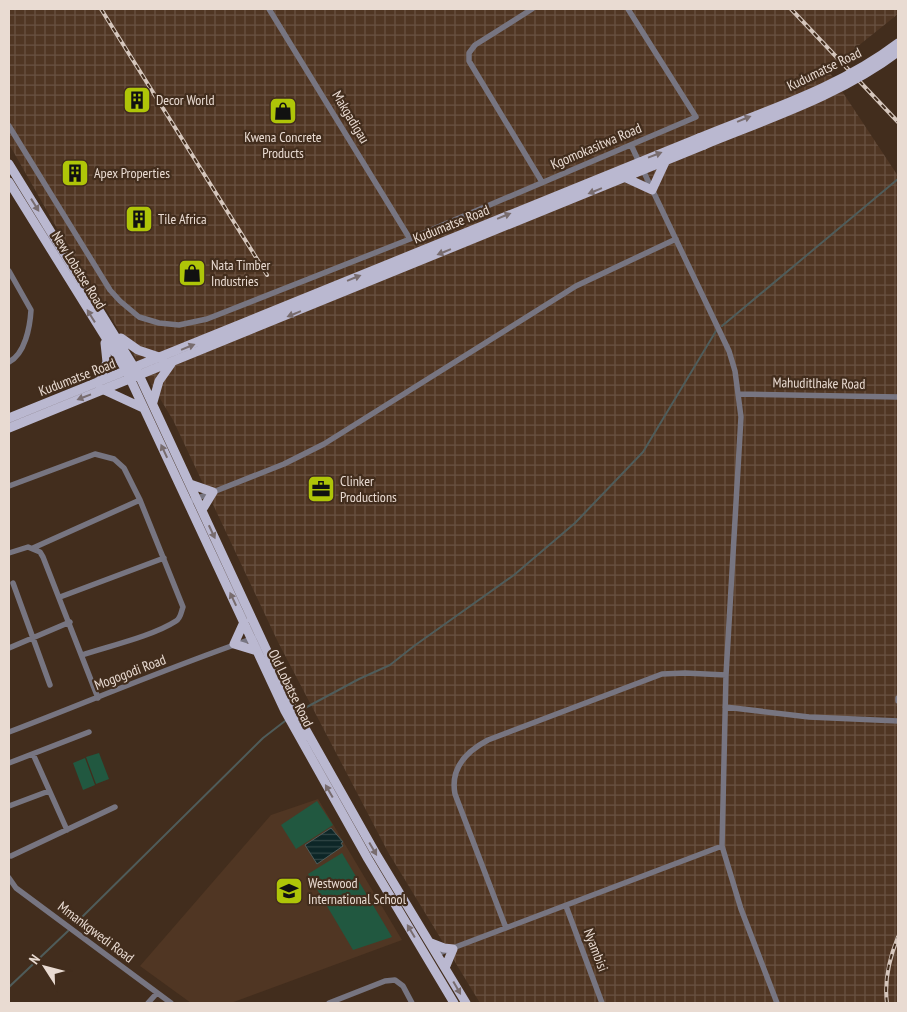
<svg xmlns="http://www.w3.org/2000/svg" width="907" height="1012" font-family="'PT Sans Narrow',sans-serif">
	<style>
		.built { fill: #503623 }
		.industrial { fill: url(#industrial-grid) }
		.garden { fill: #215840 }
		.water { fill: url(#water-rules); stroke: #4f5c5a }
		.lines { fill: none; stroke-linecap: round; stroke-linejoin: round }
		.stream { stroke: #4f5c5a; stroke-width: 2 }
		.minor { stroke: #777581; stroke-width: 5.5 }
		.primary { stroke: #bab8d0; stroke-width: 9 }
		.rail-casing { stroke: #d5c6bc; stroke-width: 4 }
		.rail { stroke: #422d1d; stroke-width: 2; stroke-dasharray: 5.5; stroke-linecap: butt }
		.primary-bridge { stroke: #bab8d0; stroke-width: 9 }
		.oneway { fill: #786c6e }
		.labels { text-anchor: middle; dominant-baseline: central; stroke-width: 4.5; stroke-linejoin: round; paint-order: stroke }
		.street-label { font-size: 14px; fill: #e9dbd2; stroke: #422d1d }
		.poi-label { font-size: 14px; fill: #e9dbd2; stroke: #422d1d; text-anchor: start }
	</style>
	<defs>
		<pattern id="industrial-grid" width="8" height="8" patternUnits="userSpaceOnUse" patternTransform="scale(1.25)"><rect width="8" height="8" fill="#503623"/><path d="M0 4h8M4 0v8" fill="none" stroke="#695242"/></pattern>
		<pattern id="water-rules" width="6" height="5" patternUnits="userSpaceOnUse" patternTransform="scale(1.25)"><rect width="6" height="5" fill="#0d2627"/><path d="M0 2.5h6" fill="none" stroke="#304545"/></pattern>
	</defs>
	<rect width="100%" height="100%" fill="#422d1d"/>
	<path class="built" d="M318,799L402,940L231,1003H191L140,966L271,815Z"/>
	<path class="industrial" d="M9,9H898V14L828,70L898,176V1003H480L388,852L278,642L173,420L55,225L9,144Z"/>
	<path class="garden" d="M99,753L109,779L96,784L86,757Z
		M85,758L95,785L83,790L73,763Z
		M317,801L333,825L296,849L281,825Z
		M342,853L392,937L353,950L308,874Z"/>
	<path class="water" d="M331,828L343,842L341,843L343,846L317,864L305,845Z"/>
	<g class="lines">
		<path class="stream" d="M722,326L898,179
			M305,708L359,679L390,665L414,646L514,575L575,523L643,452L716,331
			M75,924L263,738L285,721
			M9,987L68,931"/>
		<path class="minor" d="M269,9L410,239
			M532,9L475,45L469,53V61L542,182
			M9,126L110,290L120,301L139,317L159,323L179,325L207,319L410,239L696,117L628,9
			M631,145L729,351L735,371L741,417L726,675L722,846L741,909L777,1003
			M9,271L31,310C30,327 25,354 9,362
			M739,394L898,397
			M9,486L95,454L114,459L124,468L140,500L183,607C181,612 181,618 176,621C153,636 109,646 82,655
			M193,500L284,464L324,444L576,286L676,239
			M33,548L140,500
			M9,553L28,547L40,552L43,557L98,698
			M13,583L50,685
			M60,597L164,558
			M9,648L70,622
			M898,698V701
			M725,707L809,717L898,721
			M9,732C90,701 172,666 254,638
			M33,754L67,830
			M9,763L89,732
			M9,806L49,791
			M11,856L115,807
			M9,878L16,888L171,1003
			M566,906L602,1003
			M506,928L455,794C450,768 467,751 488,740L662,674L685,673L726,675
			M437,954L722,846
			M148,1003L157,993
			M329,1003L385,981L395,980L403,986L412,1003"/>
		<path class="primary" d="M9,164L139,375L293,707L376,854L466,1003
			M626,178L652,190L665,162
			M9,182L127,372L285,711L368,859L454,1003
			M121,338L138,350L162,358
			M98,383L107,362L105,343
			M104,390L143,408
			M153,402L159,381L171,364
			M9,418L699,138
			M9,428L704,145
			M190,484L213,492L202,510
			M244,622L234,644L257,651
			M431,943L444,948L453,949L445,968"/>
		<g class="rail-casing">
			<path id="rail" d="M101,9L267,275
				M791,9L898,122
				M887,1003C884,980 889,959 898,937"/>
		</g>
		<use href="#rail" class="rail"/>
		<path class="primary-bridge" d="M699,138C767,110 839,88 898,43
			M704,145C770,118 841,95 898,52"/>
	</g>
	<defs><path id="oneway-solid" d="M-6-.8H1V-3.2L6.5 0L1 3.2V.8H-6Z" transform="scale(1.25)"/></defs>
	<g class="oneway">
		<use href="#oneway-solid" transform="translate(744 119) rotate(-22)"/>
		<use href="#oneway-solid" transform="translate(655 155) rotate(-21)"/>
		<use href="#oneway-solid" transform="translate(595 191) rotate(158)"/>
		<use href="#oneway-solid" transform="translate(35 205) rotate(58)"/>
		<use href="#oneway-solid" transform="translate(504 216) rotate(-22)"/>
		<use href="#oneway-solid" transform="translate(444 252) rotate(158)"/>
		<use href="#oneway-solid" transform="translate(354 278) rotate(-22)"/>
		<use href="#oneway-solid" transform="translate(294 314) rotate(158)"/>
		<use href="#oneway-solid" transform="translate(91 316) rotate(-122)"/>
		<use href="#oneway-solid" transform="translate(188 347) rotate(-22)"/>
		<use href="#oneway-solid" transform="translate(84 397) rotate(159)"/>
		<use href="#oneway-solid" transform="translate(164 451) rotate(-115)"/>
		<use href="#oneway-solid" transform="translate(212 532) rotate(65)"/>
		<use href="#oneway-solid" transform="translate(233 599) rotate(-115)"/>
		<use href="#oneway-solid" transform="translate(329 791) rotate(-120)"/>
		<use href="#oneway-solid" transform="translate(373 849) rotate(60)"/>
		<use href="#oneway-solid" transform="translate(411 931) rotate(-121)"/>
		<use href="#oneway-solid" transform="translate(457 988) rotate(60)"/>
	</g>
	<defs>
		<g id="building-square" transform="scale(1.4375)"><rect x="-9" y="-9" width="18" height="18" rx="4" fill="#afc508" stroke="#422d1d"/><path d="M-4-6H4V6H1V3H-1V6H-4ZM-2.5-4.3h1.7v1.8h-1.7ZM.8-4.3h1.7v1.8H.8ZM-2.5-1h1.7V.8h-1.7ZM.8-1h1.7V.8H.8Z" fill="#111"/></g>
		<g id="shop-square" transform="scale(1.4375)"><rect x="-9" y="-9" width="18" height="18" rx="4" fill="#afc508" stroke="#422d1d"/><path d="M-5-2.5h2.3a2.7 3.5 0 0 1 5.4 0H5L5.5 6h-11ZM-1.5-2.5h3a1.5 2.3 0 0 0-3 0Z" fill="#111"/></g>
		<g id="office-square" transform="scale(1.4375)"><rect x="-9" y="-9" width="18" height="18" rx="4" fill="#afc508" stroke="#422d1d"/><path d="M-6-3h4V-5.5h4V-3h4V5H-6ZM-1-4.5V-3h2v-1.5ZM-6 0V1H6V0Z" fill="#111"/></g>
		<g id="school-square" transform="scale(1.4375)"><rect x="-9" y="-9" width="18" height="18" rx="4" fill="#afc508" stroke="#422d1d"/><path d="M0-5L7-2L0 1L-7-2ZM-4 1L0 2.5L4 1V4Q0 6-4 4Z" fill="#111"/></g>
	</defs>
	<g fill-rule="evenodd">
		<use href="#building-square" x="137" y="100"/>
		<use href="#shop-square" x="283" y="111"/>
		<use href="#building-square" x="75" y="173"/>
		<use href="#building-square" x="139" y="219"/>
		<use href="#shop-square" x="192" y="273"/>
		<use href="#office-square" x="321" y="489"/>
		<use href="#school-square" x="289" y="891"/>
	</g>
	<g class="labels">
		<g class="street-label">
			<text transform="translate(824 69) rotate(-26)">Kudumatse Road</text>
			<text transform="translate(351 117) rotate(59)">Makgadigau</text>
			<text transform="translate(596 146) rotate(-23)">Kgomokasitwa Road</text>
			<text transform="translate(451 224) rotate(-22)">Kudumatse Road</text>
			<text transform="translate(79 270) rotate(58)">New Lobatse Road</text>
			<text transform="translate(77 377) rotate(-21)">Kudumatse Road</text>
			<text transform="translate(819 383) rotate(1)">Mahuditlhake Road</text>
			<text transform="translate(130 672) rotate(-21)">Mogogodi Road</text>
			<text transform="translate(291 688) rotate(64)">Old Lobatse Road</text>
			<text transform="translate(96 932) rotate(37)">Mmankgwedi Road</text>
			<text transform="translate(596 950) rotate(69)">Nyambisi</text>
		</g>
		<g class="poi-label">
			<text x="156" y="100">Decor World</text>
			<text x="283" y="137" text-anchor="middle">Kwena Concrete<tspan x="283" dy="16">Products</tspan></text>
			<text x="94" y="173">Apex Properties</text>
			<text x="158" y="219">Tile Africa</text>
			<text x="211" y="265">Nata Timber<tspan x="211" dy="16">Industries</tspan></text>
			<text x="340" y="481">Clinker<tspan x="340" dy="16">Productions</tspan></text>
			<text x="308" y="883">Westwood<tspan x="308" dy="16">International School</tspan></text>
		</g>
	</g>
	<rect width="907" height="1012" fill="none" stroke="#e9dbd2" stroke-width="20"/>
	<g transform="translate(45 967) rotate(306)" stroke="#422d1d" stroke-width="4" paint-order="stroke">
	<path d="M0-4L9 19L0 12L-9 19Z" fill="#e9dbd2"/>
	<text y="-8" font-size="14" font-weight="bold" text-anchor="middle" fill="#e9dbd2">N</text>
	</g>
</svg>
